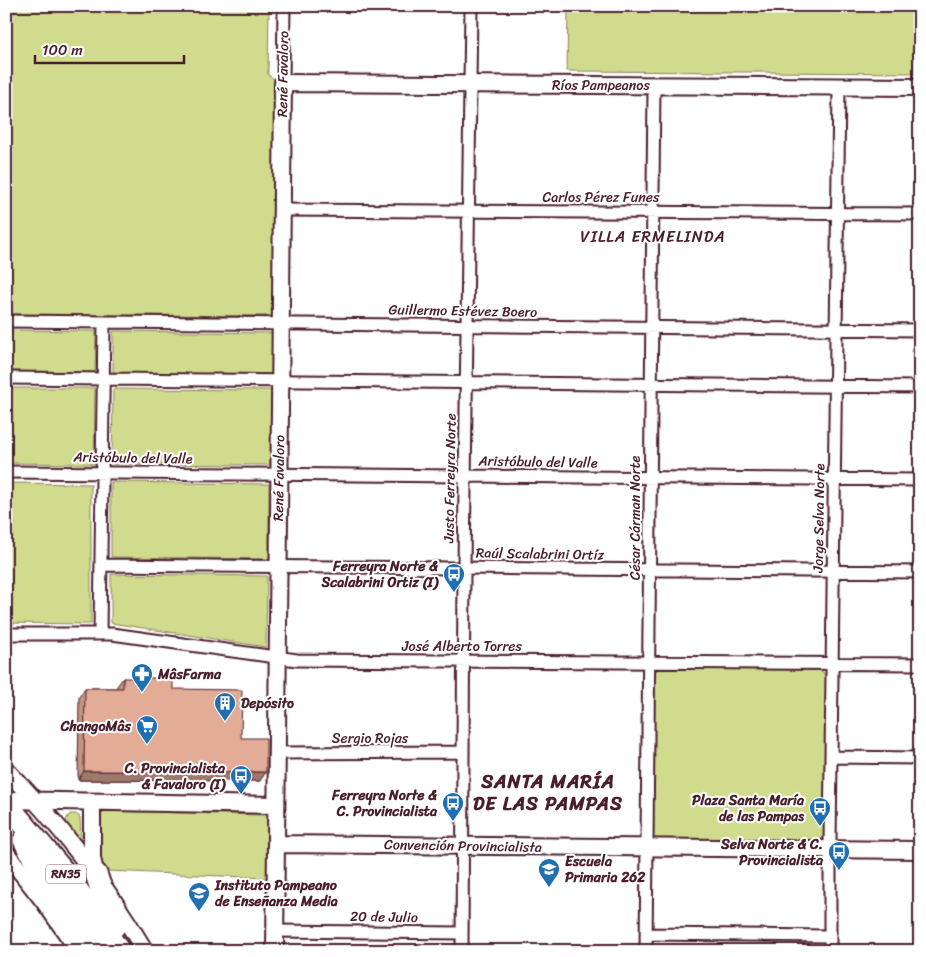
<svg xmlns="http://www.w3.org/2000/svg" width="926" height="957" font-family="Sriracha,sans-serif">
	<style>
		.green { fill: #d0db8e; stroke: #8d7d5c }
		.lines { fill: none; stroke-linecap: round; stroke-linejoin: round }
		.street-casing { stroke: #4a1f2b; stroke-width: 15 }
		.secondary-casing { stroke: #4a1f2b; stroke-width: 20 }
		.highway-casing { stroke: #4a1f2b; stroke-width: 25 }
		.street { stroke: #fff; stroke-width: 11 }
		.secondary { stroke: #fff; stroke-width: 16 }
		.highway { stroke: #fff; stroke-width: 21 }
		.wall { fill: #c29482; stroke: #4a1f2b }
		.shaded-wall { fill: #9e786a; stroke: #4a1f2b }
		.building { fill: #e2ac97; stroke: #4a1f2b }
		.labels { text-anchor: middle; dominant-baseline: central; stroke-width: 4; stroke-linejoin: round; paint-order: stroke }
		.shield { fill: #fff; stroke: #80626b; stroke-width: 1 }
		.shield-label { font-size: 12px; font-weight: bold; fill: #4a1f2b }
		.street-label { font-size: 14px; fill: #4a1f2b; stroke: #fff }
		.poi-label { font-size: 14px; font-weight: bold; fill: #4a1f2b; stroke: #fff; text-anchor: end }
		.quarter-label { font-size: 16px; letter-spacing: 1px; fill: #4a1f2b; stroke: #fff }
		.district-label { font-size: 19px; font-weight: bold; letter-spacing: 1px; fill: #4a1f2b; stroke: #fff }
	</style>
	<rect width="100%" height="100%" fill="#fff"/>
	<filter id="ink" filterUnits="userSpaceOnUse"><feTurbulence type="fractalNoise" baseFrequency=".02" numOctaves="2"/><feDisplacementMap in="SourceGraphic" scale="10" xChannelSelector="R" yChannelSelector="G"/><feConvolveMatrix kernelMatrix="1 2 1 2 8 2 1 2 1" color-interpolation-filters="sRGB"/></filter>
	<g filter="url(#ink)">
		<path class="green" d="M6,6H269L268,75L274,79L273,316L6,314Z
			M568,6H920V73L567,71Z
			M6,330L96,331L95,372L6,371Z
			M113,331L273,333L272,374L113,373Z
			M6,388H95L94,464L6,463Z
			M113,389L271,390L270,465L112,464Z
			M111,482L269,484V559L111,557Z
			M6,483L91,484V624L6,623Z
			M111,574L267,576L266,647L111,623Z
			M660,669L819,670L824,673L826,678L824,835L821,840H655L653,838V674L657,670Z
			M104,811L262,815L265,817L268,822L267,878L107,871L102,875L100,871L99,816Z
			M70,814H76L80,817L81,841L66,822L67,818Z"/>
		<g class="lines">
			<g class="street-casing">
				<path id="street" d="M283,83L284,6
					M282,210L920,214
					M6,321L920,330
					M6,378L920,387
					M6,472L920,480
					M101,565L920,572
					M6,634H112L297,660L920,664
					M100,634L104,322
					M277,753L463,752
					M831,757L920,758
					M276,931L462,933
					M646,934L830,936
					M462,951L464,568L471,6
					M646,951L654,85
					M830,951V844L839,86"/>
			</g>
			<g class="secondary-casing">
				<path id="secondary" d="M6,770C60,824 106,885 145,951
					M6,800L276,805
					M92,802V858L95,872
					M276,844L920,850
					M6,853L43,900L79,951
					M275,951L283,83L920,87"/>
			</g>
			<g class="highway-casing">
				<path id="highway" d="M6,803L70,879L119,951
					M24,840L43,876L73,918L94,951
					M96,874L114,927"/>
			</g>
			<use href="#street" class="street"/>
			<use href="#secondary" class="secondary"/>
			<use href="#highway" class="highway"/>
		</g>
		<path class="wall" d="M123,678L173,689L241,738L260,781L78,780L79,697L85,688H117V686Z"/>
		<path class="shaded-wall" d="M84,771L266,772L260,781L78,780Z"/>
		<path class="building" d="M123,678H173V689L242,690L241,738H266V772L84,771L85,688H123Z"/>
	</g>
	<defs>
		<g id="bus-pin" transform="scale(1.125)"><path d="M0 17L-7.5 6A9.5 9.5 0 1 1 7.5 6Z" fill="#1f6fb2" stroke="#fff"/><path d="M-5-6H5V4H4V6H2V4H-2V6H-4V4H-5ZM-3.5-4V0h7V-4ZM-3.5 1.2v1.5H-2V1.2ZM2 1.2v1.5H3.5V1.2Z" fill="#fff"/></g>
		<g id="pharmacy-pin" transform="scale(1.125)"><path d="M0 17L-7.5 6A9.5 9.5 0 1 1 7.5 6Z" fill="#1f6fb2" stroke="#fff"/><path d="M-2-6h4v4h4v4h-4v4h-4v-4h-4v-4h4Z" fill="#fff"/></g>
		<g id="building-pin" transform="scale(1.125)"><path d="M0 17L-7.5 6A9.5 9.5 0 1 1 7.5 6Z" fill="#1f6fb2" stroke="#fff"/><path d="M-4-6H4V6H1V3H-1V6H-4ZM-2.5-4.3h1.7v1.8h-1.7ZM.8-4.3h1.7v1.8H.8ZM-2.5-1h1.7V.8h-1.7ZM.8-1h1.7V.8H.8Z" fill="#fff"/></g>
		<g id="supermarket-pin" transform="scale(1.125)"><path d="M0 17L-7.5 6A9.5 9.5 0 1 1 7.5 6Z" fill="#1f6fb2" stroke="#fff"/><path d="M-6-5.5h2.5l.6 2H6L4.5 2H-2.5L-4.4-4H-6ZM-1.5 3.2a1.3 1.3 0 1 0 .1 0ZM3 3.2a1.3 1.3 0 1 0 .1 0Z" fill="#fff"/></g>
		<g id="school-pin" transform="scale(1.125)"><path d="M0 17L-7.5 6A9.5 9.5 0 1 1 7.5 6Z" fill="#1f6fb2" stroke="#fff"/><path d="M0-5L7-2L0 1L-7-2ZM-4 1L0 2.5L4 1V4Q0 6-4 4Z" fill="#fff"/></g>
	</defs>
	<g fill-rule="evenodd">
		<use href="#bus-pin" x="454" y="574"/>
		<use href="#pharmacy-pin" x="142" y="674"/>
		<use href="#building-pin" x="225" y="703"/>
		<use href="#supermarket-pin" x="147" y="726"/>
		<use href="#bus-pin" x="241" y="776"/>
		<use href="#bus-pin" x="453" y="803"/>
		<use href="#bus-pin" x="820" y="808"/>
		<use href="#bus-pin" x="839" y="852"/>
		<use href="#school-pin" x="549" y="869"/>
		<use href="#school-pin" x="199" y="893"/>
	</g>
	<g class="labels">
		<rect class="shield" x="46" y="864.5" width="40" height="19" rx="4"/>
		<g class="shield-label">
			<text x="66" y="874">RN35</text>
		</g>
		<g class="street-label">
			<text transform="translate(283 74) rotate(-89)">René Favaloro</text>
			<text x="601" y="85">Ríos Pampeanos</text>
			<text x="601" y="197">Carlos Pérez Funes</text>
			<text transform="translate(463 311) rotate(1)">Guillermo Estévez Boero</text>
			<text transform="translate(133 458) rotate(1)">Aristóbulo del Valle</text>
			<text transform="translate(538 462) rotate(1)">Aristóbulo del Valle</text>
			<text transform="translate(279 478) rotate(-89)">René Favaloro</text>
			<text transform="translate(450 478) rotate(-89)">Justo Ferreyra Norte</text>
			<text transform="translate(635 518) rotate(-90)">César Cárman Norte</text>
			<text transform="translate(819 518) rotate(-89)">Jorge Selva Norte</text>
			<text transform="translate(540 554) rotate(1)">Raúl Scalabrini Ortíz</text>
			<text x="462" y="646">José Alberto Torres</text>
			<text x="370" y="738">Sergio Rojas</text>
			<text transform="translate(463 846) rotate(1)">Convención Provincialista</text>
			<text transform="translate(384 917) rotate(1)">20 de Julio</text>
		</g>
		<g class="poi-label">
			<text x="438" y="566">Ferreyra Norte &amp;<tspan x="438" dy="16">Scalabrini Ortiz (I)</tspan></text>
			<text x="158" y="674" text-anchor="start">MâsFarma</text>
			<text x="241" y="703" text-anchor="start">Depósito</text>
			<text x="131" y="726">ChangoMâs</text>
			<text x="225" y="768">C. Provincialista<tspan x="225" dy="16">&amp; Favaloro (I)</tspan></text>
			<text x="437" y="795">Ferreyra Norte &amp;<tspan x="437" dy="16">C. Provincialista</tspan></text>
			<text x="804" y="800">Plaza Santa María<tspan x="804" dy="16">de las Pampas</tspan></text>
			<text x="823" y="844">Selva Norte &amp; C.<tspan x="823" dy="16">Provincialista</tspan></text>
			<text x="565" y="861" text-anchor="start">Escuela<tspan x="565" dy="16">Primaria 262</tspan></text>
			<text x="215" y="885" text-anchor="start">Instituto Pampeano<tspan x="215" dy="16">de Enseñanza Media</tspan></text>
		</g>
		<g class="quarter-label">
			<text x="653" y="236">VILLA ERMELINDA</text>
		</g>
		<g class="district-label">
			<text x="548" y="781">SANTA MARÍA<tspan x="548" dy="22">DE LAS PAMPAS</tspan></text>
		</g>
	</g>
	<rect width="926" height="957" fill="none" stroke="#fff" stroke-width="25"/>
	<rect x="12" y="12" width="901" height="932" fill="none" stroke="#4a1f2b" stroke-width="2" filter="url(#ink)"/>
	<path d="M35 55v8h149v-8" fill="none" stroke="#4a1f2b" stroke-width="2.5"/>
	<text x="42" y="55" font-size="15" fill="#4a1f2b" stroke="#ffffff" stroke-width="4" paint-order="stroke">100 m</text>
</svg>
